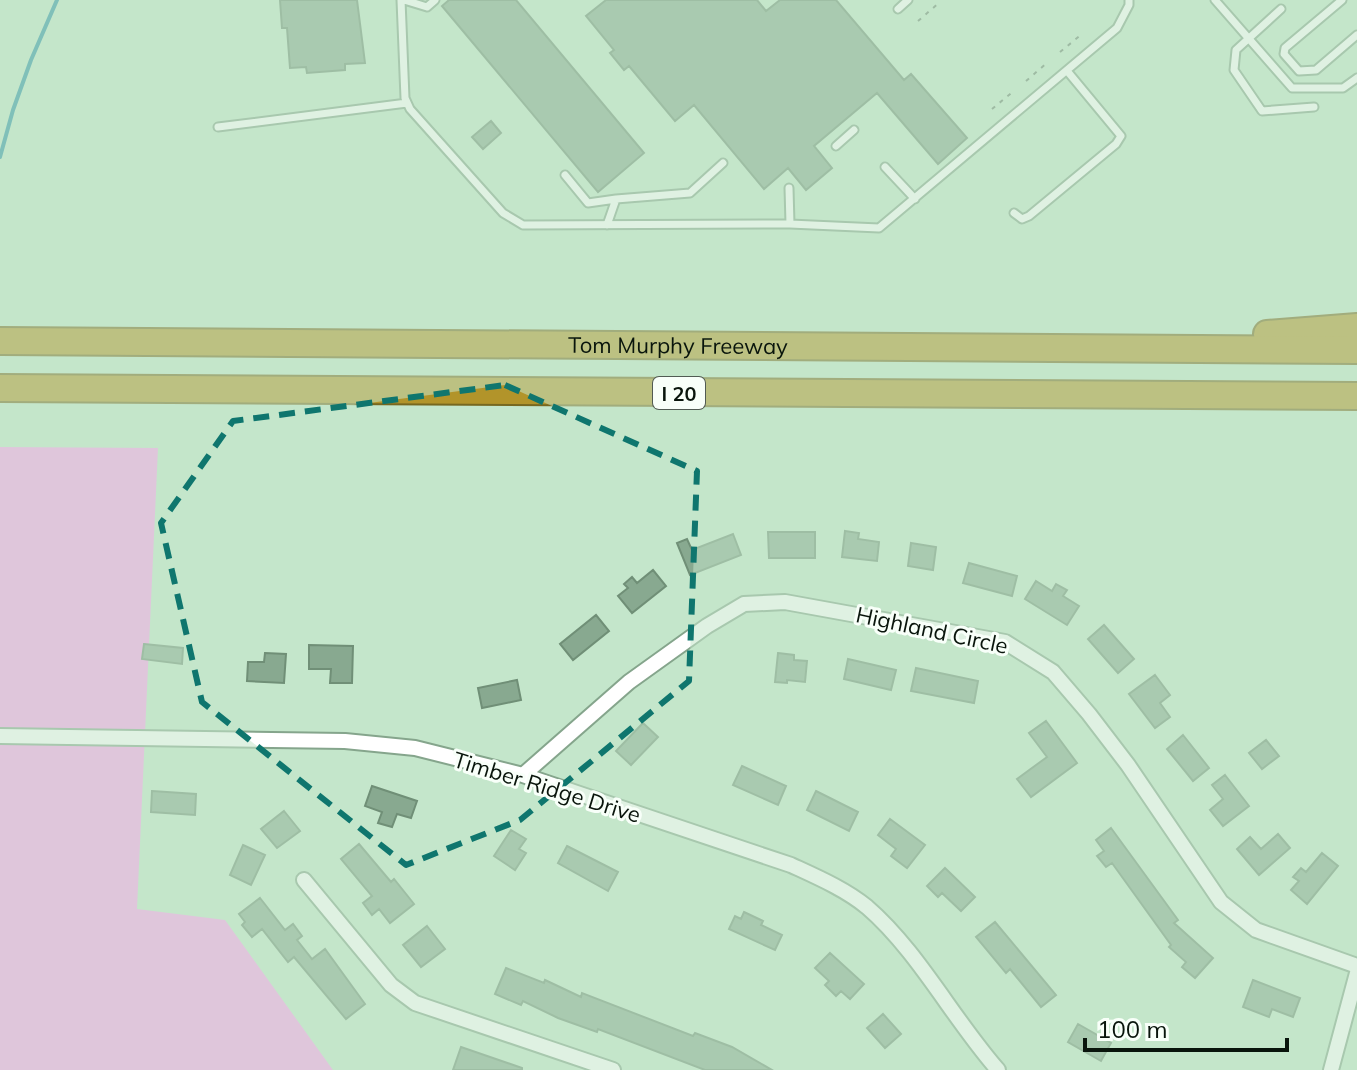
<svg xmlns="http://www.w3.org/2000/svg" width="1357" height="1070" font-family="Mulish,sans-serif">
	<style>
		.green { fill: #fea1f0 }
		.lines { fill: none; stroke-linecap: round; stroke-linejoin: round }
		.stream { stroke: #2d93a5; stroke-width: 4 }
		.building { fill: #88a990; stroke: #708f77; stroke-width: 2 }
		.service-casing { stroke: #85a58c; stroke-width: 11 }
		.minor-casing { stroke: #85a58c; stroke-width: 18 }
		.motorway-casing { stroke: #776820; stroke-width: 30 }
		.path { stroke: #6f8774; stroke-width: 2; stroke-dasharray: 4 6; stroke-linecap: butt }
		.service { stroke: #fff; stroke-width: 7 }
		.minor { stroke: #fff; stroke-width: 14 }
		.motorway { stroke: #b2942a; stroke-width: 26 }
		.marked { fill: none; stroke: #0f766e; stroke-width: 6; stroke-dasharray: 16 10; stroke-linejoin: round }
		.labels { text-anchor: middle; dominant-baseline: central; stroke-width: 6; stroke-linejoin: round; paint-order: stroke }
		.shield { fill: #f8fff9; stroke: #515b53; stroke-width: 2 }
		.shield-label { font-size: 20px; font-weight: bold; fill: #09150c }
		.street-label { font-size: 22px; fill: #09150c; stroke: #f8fff9 }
	</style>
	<rect width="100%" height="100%" fill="#c4e6cb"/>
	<path class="green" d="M0,447L158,448L137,909L225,920L333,1070H0Z"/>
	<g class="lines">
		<path class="stream" d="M0,157L13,110L31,60L57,0"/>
	</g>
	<path class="building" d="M280,0H357L365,63L345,64V70L307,73L306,67L290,68L287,28H282Z
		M449,0H516L644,153L598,192L442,6Z
		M606,0H757L766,11L780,0H836L904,80L911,74L967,138L938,164L877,93L814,146L832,168L806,190L788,168L764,189L694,105L675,121L629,66L624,70L610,53L614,50L586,16Z
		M491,121L501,133L483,149L472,137Z
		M845,531L859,533L858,539L879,542L877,561L842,557Z
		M768,532H815V558H769Z
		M733,534L741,555L690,575L677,543L687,539L692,550Z
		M911,543L936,547L933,570L908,566Z
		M969,563L1017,576L1012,596L963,583Z
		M653,570L666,586L632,613L618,596L628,588L624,584L632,577L637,583Z
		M1036,581L1052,591L1056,584L1067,590L1063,596L1079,606L1067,625L1025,599Z
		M596,615L609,631L573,660L560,644Z
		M1104,625L1134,659L1118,673L1088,639Z
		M144,644L183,648L182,664L142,659Z
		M309,645L353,646L352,683H330L331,669H309Z
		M265,653L286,654L284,683L247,681L248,662H264Z
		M778,653L794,655V660L807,661L805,682L787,680V683L775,682Z
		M848,659L896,670L891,690L844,679Z
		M916,668L978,681L974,703L911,691Z
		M1155,675L1170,695L1160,703L1170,717L1155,728L1129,694Z
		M517,680L521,700L482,708L478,688Z
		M1046,721L1077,763L1031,797L1017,779L1047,757L1029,733Z
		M643,723L658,737L631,765L616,751Z
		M1183,735L1209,768L1193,781L1167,749Z
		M1266,740L1279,756L1262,769L1249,753Z
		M742,766L786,786L778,805L733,785Z
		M1225,775L1249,806L1223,826L1210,810L1223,799L1212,785Z
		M372,786L417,801L411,818L397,814L392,827L378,823L382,812L365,806Z
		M152,791L196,794L195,815L151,812Z
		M816,791L858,812L849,831L807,810Z
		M284,811L300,831L277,848L261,829Z
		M890,819L925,845L907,868L891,856L896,849L878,835Z
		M1111,828L1178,920L1174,923L1213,958L1195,978L1182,967L1186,962L1169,947L1171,945L1112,863L1106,867L1097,856L1104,851L1096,840Z
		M511,830L526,839L519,849L526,853L515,870L494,856Z
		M1278,834L1290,848L1259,875L1237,849L1250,837L1261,849Z
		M359,844L391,882L394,879L414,904L390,923L379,909L372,915L363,903L372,896L341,859Z
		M243,845L265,855L251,885L230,875Z
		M567,846L618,872L608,891L558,863Z
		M1322,853L1338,866L1307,904L1291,890L1299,881L1293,877L1301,868L1306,872Z
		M945,868L975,897L961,911L942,893L938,897L927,886Z
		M260,898L285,930L293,924L302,936L297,940L312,959L325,949L365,1004L346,1019L294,957L288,962L262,929L252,937L242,925L245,922L239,914Z
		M744,912L763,921L761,925L782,935L775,950L729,929L735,916L741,919Z
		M995,922L1056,995L1041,1007L1010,969L1006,973L976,937Z
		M427,926L445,949L421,967L403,945Z
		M830,953L864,984L850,999L841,991L836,996L825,985L829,981L815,968Z
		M506,968L544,983L545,980L581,997L582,993L693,1036L695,1033L732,1047L772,1070H705L598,1029L597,1032L558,1018L523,1001L521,1005L495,994Z
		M1253,980L1300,998L1293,1017L1272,1009L1269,1017L1243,1007Z
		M883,1014L901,1034L885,1048L867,1028Z
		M1078,1024L1111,1043L1101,1061L1068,1042Z
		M461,1047L522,1068V1070H453Z"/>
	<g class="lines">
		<g class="service-casing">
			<path id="service" d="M401,0L405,98L410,109L503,213L523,225L790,224L879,228L1117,28L1129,5V0
				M404,0L427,7L435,0
				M1215,0L1292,88H1343L1357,78
				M1342,0L1285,48L1284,54L1299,71L1316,70L1357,35
				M898,9L908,0
				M1281,9L1236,50L1234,70L1262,111L1314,107
				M218,127L407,103
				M836,146L854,130
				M885,167L915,199
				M565,175L588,203L616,199
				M789,188L790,224
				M1014,213L1022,219L1029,216L1116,144L1121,136L1068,72
				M607,225L616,199L690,193L723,163"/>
		</g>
		<g class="minor-casing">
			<path id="minor" d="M0,736L345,741L415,748L523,775L791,865C817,877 845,889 867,907C918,951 953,1019 998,1070
				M523,775L629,682L707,626L744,604L785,602L1005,642L1053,672L1089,714L1128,765L1221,902L1256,930L1357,966
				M304,880L391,985L415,1003L613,1070
				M1331,1070L1357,973"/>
		</g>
		<g class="motorway-casing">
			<g id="motorway">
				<path d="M1267,334L1357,327"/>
				<path id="s1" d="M0,341L1357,350"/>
				<path d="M0,388L1357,396"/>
			</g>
		</g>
		<path class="path" d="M918,21L940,2
			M1060,52L1082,34
			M1026,81L1048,62
			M992,109L1015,90"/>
		<use href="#service" class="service"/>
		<use href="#minor" class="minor"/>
		<use href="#motorway" class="motorway"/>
	</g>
	<path d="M0 0H1357V1070H0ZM505,385L697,471L689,681L520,820L406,865L202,702L161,523L233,421Z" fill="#c4e6cb" fill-opacity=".55" fill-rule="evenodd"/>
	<path class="marked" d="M505,385L697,471L689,681L520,820L406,865L202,702L161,523L233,421Z"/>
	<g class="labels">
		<rect class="shield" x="653" y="377" width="52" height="32" rx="6"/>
		<g class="shield-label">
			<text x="679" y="393">I 20</text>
		</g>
		<g class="street-label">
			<text stroke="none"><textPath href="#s1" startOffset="678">Tom Murphy Freeway</textPath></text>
			<text transform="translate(932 630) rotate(12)">Highland Circle</text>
			<text transform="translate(547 787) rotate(17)">Timber Ridge Drive</text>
		</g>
	</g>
	<path d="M1085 1038v12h202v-12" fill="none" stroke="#09150c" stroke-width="4"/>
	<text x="1097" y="1038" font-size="24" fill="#09150c" stroke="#f8fff9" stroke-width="6" paint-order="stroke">100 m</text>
</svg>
